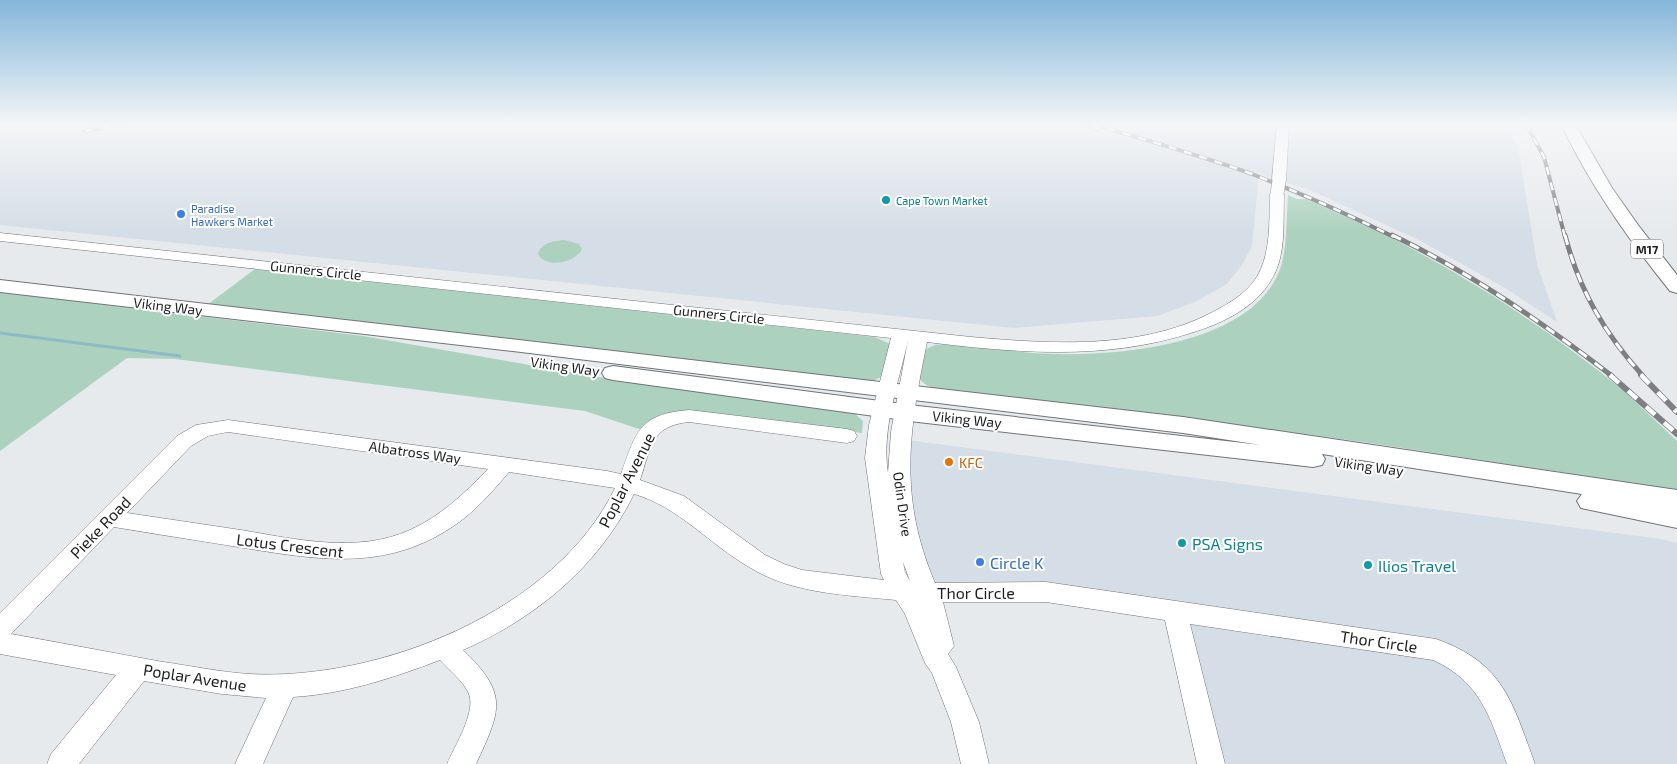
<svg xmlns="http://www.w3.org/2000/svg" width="1677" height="764" font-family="'Exo 2',sans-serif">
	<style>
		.built { fill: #d5dde6 }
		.green { fill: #acd2bf }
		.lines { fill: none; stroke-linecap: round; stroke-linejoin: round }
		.stream { stroke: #8ebac6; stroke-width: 3 }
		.minor-casing { stroke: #717477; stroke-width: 1 }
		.major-casing { stroke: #717477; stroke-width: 2 }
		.minor { fill: #fff; fill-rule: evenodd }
		.major { fill: #fff; fill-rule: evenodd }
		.rail-far2-casing { stroke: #7d7f81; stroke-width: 4 }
		.rail-far1-casing { stroke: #7d7f81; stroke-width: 5 }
		.rail-casing { stroke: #7d7f81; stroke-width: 6 }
		.rail-far2 { stroke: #fff; stroke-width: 2.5; stroke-dasharray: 8; stroke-linecap: butt }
		.rail-far1 { stroke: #fff; stroke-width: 3; stroke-dasharray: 10; stroke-linecap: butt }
		.rail { stroke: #fff; stroke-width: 4.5; stroke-dasharray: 12; stroke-linecap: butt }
		.minor-bridge-casing { stroke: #717477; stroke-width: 14; stroke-linecap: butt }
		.minor-bridge { stroke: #fff; stroke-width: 13 }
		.culture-dot { fill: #0f9aa8; stroke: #fff; stroke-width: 2 }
		.shop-dot { fill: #3f7fe0; stroke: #fff; stroke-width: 2 }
		.food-dot { fill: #e8710a; stroke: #fff; stroke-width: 2 }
		.labels { text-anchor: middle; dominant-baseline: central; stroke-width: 4; stroke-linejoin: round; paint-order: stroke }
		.far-culture-label { font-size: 11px; fill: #0d838f; stroke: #fff; text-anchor: start }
		.far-shop-label { font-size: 11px; fill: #366cbe; stroke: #fff; text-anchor: start }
		.shield { fill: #fff; stroke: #626263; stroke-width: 1 }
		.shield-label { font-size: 12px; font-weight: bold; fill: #1e1f20 }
		.street-label { font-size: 14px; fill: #1e1f20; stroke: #fff }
		.food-label { font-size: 14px; fill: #c56008; stroke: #fff; text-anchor: start }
		.near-street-label { font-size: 16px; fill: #1e1f20; stroke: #fff }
		.near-culture-label { font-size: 16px; fill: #0d838f; stroke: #fff; text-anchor: start }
		.near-shop-label { font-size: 16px; fill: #366cbe; stroke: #fff; text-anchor: start }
	</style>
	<rect width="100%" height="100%" fill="#e7eaed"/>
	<path class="built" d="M0,124H1503L1512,134L1518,147L1537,264L1557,322L1505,288L1419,240L1310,190L1259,174L1252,246L1242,265L1227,284L1195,302L1157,316L1014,328L0,225Z
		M899,439L1661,539L1677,543V764H1211L1175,611L925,591Z"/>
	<path class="green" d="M1288,195L1297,199H1306L1389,236L1445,267L1498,299L1548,333L1599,371L1625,392L1677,441V490L1370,443L1181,417L936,389L926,385L919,379L924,350L935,345C962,341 1004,351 1033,353C1103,358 1245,349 1278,274C1288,253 1286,218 1288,195Z
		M564,240L579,244L582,249C575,263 546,269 538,254C541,243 553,241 564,240Z
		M255,269L875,337L890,344L883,378L881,377L871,382L207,305Z
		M0,292L363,336L628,382L859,412L856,415L863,421L862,433L691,411L642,430L585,411L175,359L127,358L0,451Z"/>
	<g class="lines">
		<path class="stream" d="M0,333L180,356"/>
		<g class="minor-casing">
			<path id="minor" d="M1277,124H1289L1286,181L1279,185L1272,181Z
				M1277,190L1284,194C1283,220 1286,249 1275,273C1260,305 1226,322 1194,332C1106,361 1017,353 927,342C909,431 898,496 935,583L1046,582L1436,639C1504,663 1512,702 1535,764H1507C1490,717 1481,682 1433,660L1190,624L1225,764H1197L1165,620L1046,602H943L954,646L948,654L956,667L979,722L989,764H961L951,722L932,673L925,663L905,614L896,600C847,595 792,594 749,567C709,544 679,507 634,494C599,566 536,618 463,650C509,694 501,710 476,764H447C454,747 478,710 468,692C462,680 449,670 440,660C393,678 344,694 293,697L263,764H235L266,698L222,694L144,681L79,764H47L51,754L116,675L0,654V613L177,436L196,425L228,420L607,471L621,474C636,432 639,414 689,410L847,429L854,431L857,436L854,441L847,443L689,422C650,426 651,448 640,480L684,496L765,555L784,564L802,570L884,580L881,574L865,458L869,425L891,338L0,241V233L971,337C1052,344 1146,351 1220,308C1235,300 1251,289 1259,273C1271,249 1269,220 1270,194ZM908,340L891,432L888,473C881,430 899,382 908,340ZM228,432L488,469C465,493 441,516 410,530C357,554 295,539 241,530C203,524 165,519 127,513L191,446L208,436ZM509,472L615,488C556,611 379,681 249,674C220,672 192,666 163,662C113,653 62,643 11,634L114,527C155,534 196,540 238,547C314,559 383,573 452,527C474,513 492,492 509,472ZM903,562L910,581L905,572Z"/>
		</g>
		<g class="major-casing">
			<path id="major" d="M1561,124H1575L1612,188L1638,225L1677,275V293L1670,291C1628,239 1590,185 1561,124Z
				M0,280L1183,417L1677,490V528L1581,508L1577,501L1582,494L1322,454L1325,459L1322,465L1313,467L918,422L613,380L605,378L602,373L605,368L613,366L918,406L1261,445L1183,433L513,351L0,292Z"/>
		</g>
		<use href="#minor" class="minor"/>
		<use href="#major" class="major"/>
		<g class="rail-far2-casing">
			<path id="rail-far2" d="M1078,124L1098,129
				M1092,124C1146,140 1199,155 1252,174C1300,193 1347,214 1394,237
				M1526,124L1544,157L1565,237
				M85,131L124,124"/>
		</g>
		<g class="rail-far1-casing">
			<path id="rail-far1" d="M1392,235C1471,273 1543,323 1612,376
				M1565,235C1579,290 1605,334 1643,376"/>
		</g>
		<g class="rail-casing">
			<path id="rail" d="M1610,375L1677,434
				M1641,375L1677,412"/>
		</g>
		<use href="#rail-far2" class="rail-far2"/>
		<use href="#rail-far1" class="rail-far1"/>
		<use href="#rail" class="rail"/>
		<g class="minor-bridge-casing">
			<path id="minor-bridge" d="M1277,194L1279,181"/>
		</g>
		<use href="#minor-bridge" class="minor-bridge"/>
	</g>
	<linearGradient id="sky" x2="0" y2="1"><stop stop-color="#84b6da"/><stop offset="0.54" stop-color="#f4f6f7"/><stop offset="1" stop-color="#f4f6f7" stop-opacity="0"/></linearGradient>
	<rect width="1677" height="231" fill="url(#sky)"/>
	<g class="culture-dot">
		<circle cx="886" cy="200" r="5"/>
		<circle cx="1182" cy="543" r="5"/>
		<circle cx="1368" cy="565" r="5"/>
	</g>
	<g class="shop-dot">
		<circle cx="181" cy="214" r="5"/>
		<circle cx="980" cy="562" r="5"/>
	</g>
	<circle class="food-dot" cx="949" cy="462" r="5"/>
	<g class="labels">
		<g class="far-culture-label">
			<text x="896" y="200">Cape Town Market</text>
		</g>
		<g class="far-shop-label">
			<text x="191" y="208">Paradise<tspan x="191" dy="13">Hawkers Market</tspan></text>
		</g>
		<rect class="shield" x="1631" y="239.5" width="32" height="19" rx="4"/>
		<g class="shield-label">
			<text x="1647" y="249">M17</text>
		</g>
		<g class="street-label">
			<text transform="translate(316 270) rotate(6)">Gunners Circle</text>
			<text transform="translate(168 306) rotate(7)">Viking Way</text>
			<text transform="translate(719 314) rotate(6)">Gunners Circle</text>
			<text transform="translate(565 366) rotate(8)">Viking Way</text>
			<text transform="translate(967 419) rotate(6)">Viking Way</text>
			<text transform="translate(415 452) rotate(8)">Albatross Way</text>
			<text transform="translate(1369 466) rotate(8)">Viking Way</text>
			<text transform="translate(903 504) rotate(82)">Odin Drive</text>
		</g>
		<g class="food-label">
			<text x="959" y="462">KFC</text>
		</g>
		<g class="near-street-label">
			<text transform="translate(626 480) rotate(-63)">Poplar Avenue</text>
			<text transform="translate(100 527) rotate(-46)">Pieke Road</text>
			<text transform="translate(290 545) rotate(7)">Lotus Crescent</text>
			<text x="976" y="592">Thor Circle</text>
			<text transform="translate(1379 641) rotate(8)">Thor Circle</text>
			<text transform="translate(195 677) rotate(9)">Poplar Avenue</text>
		</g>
		<g class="near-culture-label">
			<text x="1192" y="543">PSA Signs</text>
			<text x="1378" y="565">Ilios Travel</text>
		</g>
		<g class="near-shop-label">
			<text x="990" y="562">Circle K</text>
		</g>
	</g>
</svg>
